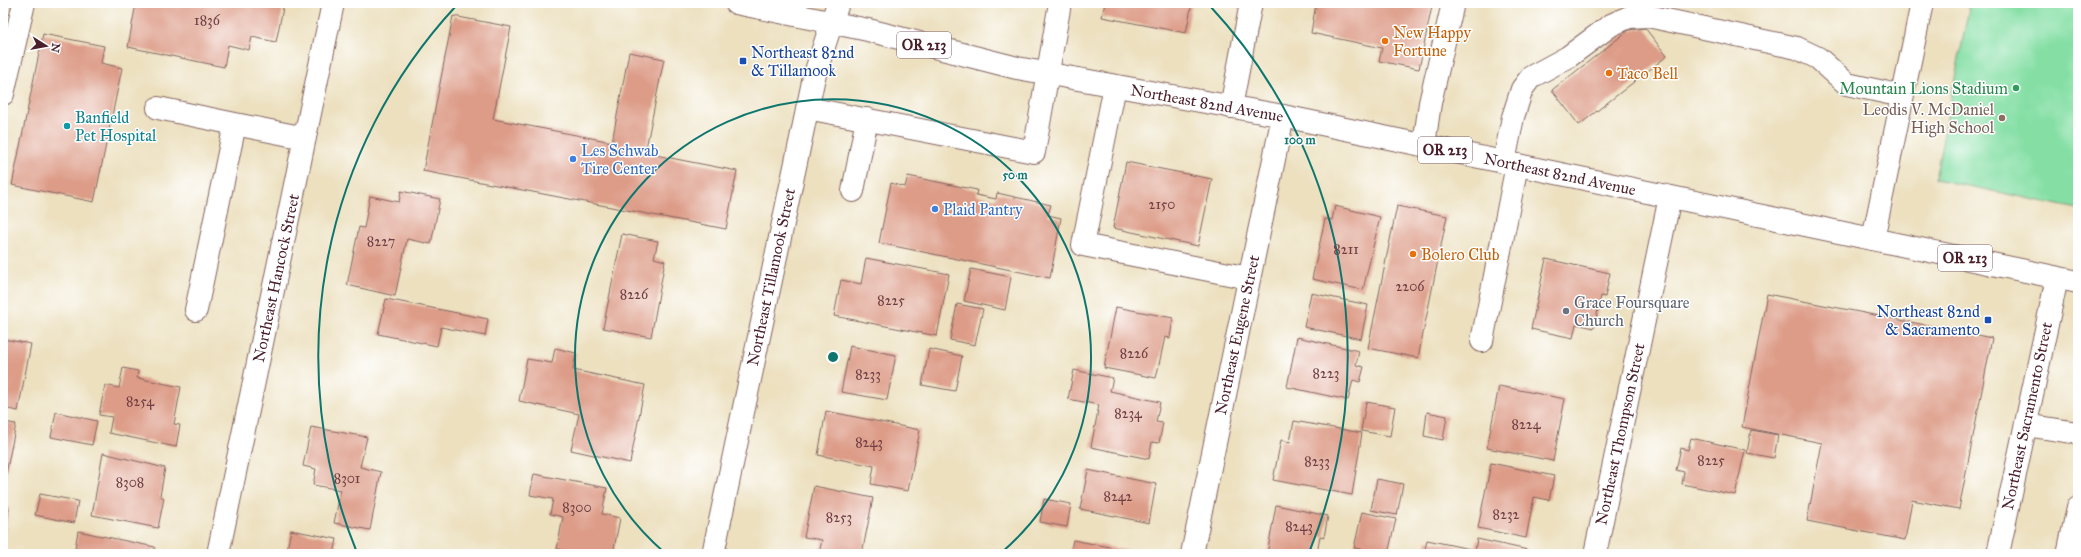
<svg xmlns="http://www.w3.org/2000/svg" width="2081" height="557" font-family="'IM FELL Great Primer',serif">
	<style>
		.green { fill: #85dfa5; stroke: #687f68 }
		.building { fill: #dd9c88 }
		.lines { fill: none; stroke-linecap: round; stroke-linejoin: round }
		.minor-casing { stroke: #83635f; stroke-width: 24 }
		.major-casing { stroke: #83635f; stroke-width: 24 }
		.minor { stroke: #fff; stroke-width: 22 }
		.major { stroke: #fff; stroke-width: 22 }
		.ring { fill: none; stroke: #0f766e; stroke-width: 2 }
		.food-dot { fill: #e8710a; stroke: #fff; stroke-width: 1.5 }
		.transit-dot { fill: #1a4fb4; stroke: #fff; stroke-width: 1.5 }
		.leisure-dot { fill: #2e9e5b; stroke: #fff; stroke-width: 1.5 }
		.education-dot { fill: #8d6e63; stroke: #fff; stroke-width: 1.5 }
		.culture-dot { fill: #0f9aa8; stroke: #fff; stroke-width: 1.5 }
		.shop-dot { fill: #3f7fe0; stroke: #fff; stroke-width: 1.5 }
		.worship-dot { fill: #6b7280; stroke: #fff; stroke-width: 1.5 }
		.labels { text-anchor: middle; dominant-baseline: central; stroke-width: 3; stroke-linejoin: round; paint-order: stroke }
		.number-label { font-size: 14px; fill: #6f3e42 }
		.shield { fill: #fff; stroke: #80626b; stroke-width: 1 }
		.shield-label { font-size: 15px; font-weight: bold; fill: #4a1f2b }
		.food-label { font-size: 16px; fill: #c56008; stroke: #fff; text-anchor: start }
		.transit-label { font-size: 16px; fill: #164399; stroke: #fff; text-anchor: start }
		.leisure-label { font-size: 16px; fill: #27864d; stroke: #fff; text-anchor: end }
		.street-label { font-size: 16px; fill: #4a1f2b; stroke: #fff }
		.education-label { font-size: 16px; fill: #785e54; stroke: #fff; text-anchor: end }
		.culture-label { font-size: 16px; fill: #0d838f; stroke: #fff; text-anchor: start }
		.shop-label { font-size: 16px; fill: #366cbe; stroke: #fff; text-anchor: start }
		.worship-label { font-size: 16px; fill: #5b616d; stroke: #fff; text-anchor: start }
		.centre { fill: #0f766e; stroke: #fff; stroke-width: 2 }
		.ring-label { font-size: 12px; text-anchor: middle; font-weight: bold; fill: #0f766e; stroke: #fff; stroke-width: 3; stroke-linejoin: round; paint-order: stroke }
	</style>
	<rect width="100%" height="100%" fill="#fff"/>
	<filter id="ink" filterUnits="userSpaceOnUse"><feTurbulence type="fractalNoise" baseFrequency=".025" numOctaves="2"/><feDisplacementMap in="SourceGraphic" scale="8" xChannelSelector="R" yChannelSelector="G"/><feConvolveMatrix kernelMatrix="1 2 1 2 8 2 1 2 1" color-interpolation-filters="sRGB"/></filter>
	<filter id="wash" filterUnits="userSpaceOnUse"><feTurbulence type="fractalNoise" baseFrequency=".012" numOctaves="4" result="noise"/><feDisplacementMap in="SourceGraphic" scale="16" xChannelSelector="R" yChannelSelector="G"/><feGaussianBlur stdDeviation="0.9" result="paint"/><feColorMatrix in="noise" values="0 0 0 0 0 0 0 0 0 0 0 0 0 0 0 0 0 1.4 0 .05"/><feComposite in="paint" operator="in"/></filter>
	<g filter="url(#wash)">
		<rect width="100%" height="100%" fill="#ece0bf"/>
		<path class="green" d="M1970,3H2078V209L1935,179Z"/>
		<g id="blocks">
			<path class="building" d="M136,3H284L276,42L252,37L249,50L228,45L224,67L128,47Z
				M1105,3H1192L1186,33L1102,17Z
				M1316,3H1420L1432,6L1419,69L1379,61L1382,48L1311,33Z
				M453,16L511,27L493,119L612,142L629,52L664,59L645,153L737,171L726,229L423,171Z
				M1645,28L1667,56L1579,125L1552,90L1629,30Z
				M43,34L104,46L101,63L122,68L94,202L12,185Z
				M1126,162L1212,179L1198,246L1113,228Z
				M908,176L977,190L976,195L996,199L997,193L1051,205L1048,215L1061,218L1050,278L879,243L891,183L905,187Z
				M401,191L440,199L431,244L407,239L395,296L347,285L359,227L364,228L370,196L399,202Z
				M1335,206L1380,217L1363,290L1312,279L1325,219L1332,220Z
				M1397,206L1447,216L1418,358L1368,348Z
				M622,234L658,241L654,258L665,261L651,337L603,328Z
				M866,258L949,274L937,336L834,316L841,280L861,284Z
				M1546,259L1610,273L1605,297L1601,296L1594,328L1576,324L1573,338L1531,329Z
				M971,269L1011,277L1005,310L964,301Z
				M1311,293L1368,305L1361,339L1304,327Z
				M1767,294L1992,338L1959,509L1912,500L1905,540L1807,521L1822,443L1742,427Z
				M386,299L488,319L485,336L441,327L437,346L378,334Z
				M957,304L983,309L975,345L950,340Z
				M1116,307L1173,318L1170,338L1165,337L1156,378L1104,368Z
				M1297,337L1359,351L1356,365L1364,367L1360,382L1353,380L1348,400L1287,387Z
				M3,339L31,344L18,411L3,408Z
				M850,346L896,355L887,400L841,392Z
				M555,348L576,353L573,370L645,385L630,463L571,450L579,414L519,401L527,359L552,363Z
				M929,349L962,356L955,391L922,385Z
				M123,368L138,371L137,378L181,387L174,424L180,425L176,447L109,433L112,417L99,415L105,385L119,388Z
				M1074,370L1113,378L1110,391L1160,402L1156,422L1163,423L1159,443L1152,442L1149,459L1091,447L1099,405L1068,399Z
				M1499,386L1565,399L1553,461L1487,448Z
				M1366,402L1395,407L1390,436L1361,431Z
				M826,411L920,430L908,491L871,484L874,466L818,455Z
				M56,412L97,421L92,445L51,437Z
				M1427,412L1447,416L1443,440L1424,436Z
				M1294,421L1362,433L1352,495L1273,480L1281,440L1290,442Z
				M3,422L16,424L4,484H3Z
				M311,427L367,437L360,467L381,472L370,530L334,523L341,490L313,485L316,469L303,466Z
				M1751,430L1778,435L1774,458L1747,453Z
				M1691,438L1745,450L1735,495L1682,484L1684,472L1676,470L1681,448L1688,450Z
				M103,453L165,468L160,496L164,498L158,528L92,515Z
				M1491,463L1554,476L1549,500L1534,497L1526,538L1478,528Z
				M1088,470L1156,484L1149,523L1080,509Z
				M534,474L607,488L602,514L620,518L613,554H582L557,549L563,517L550,514L553,499L530,495Z
				M1377,479L1403,484L1397,515L1371,510Z
				M814,486L873,498L862,554H819L822,540L804,537Z
				M40,494L78,501L74,523L35,515Z
				M1044,499L1071,504L1067,527L1040,522Z
				M1276,505L1328,516L1324,537L1320,536L1317,554H1267Z
				M3,507L9,508L4,537H3Z
				M1362,512L1396,519L1388,554L1354,548Z
				M291,530L337,539L334,554H286Z
				M78,531L155,547L154,554H74Z
				M1477,539L1528,550L1527,554H1424L1427,540L1475,550Z
				M1073,540L1136,552V554H1070Z"/>
		</g>
	</g>
	<g filter="url(#ink)">
		<use href="#blocks" fill-opacity="0" stroke="#83635f" stroke-width="1"/>
		<g class="lines">
			<g class="minor-casing">
				<path id="minor" d="M1115,86L1083,245L1249,278
					M3,94L24,3
					M1231,107L1251,3
					M158,108L235,124
					M807,108L1034,152L1060,3
					M1424,145L1430,103L1453,3
					M1504,162L1513,117L1522,89L1531,77L1568,57L1611,25L1629,17L1648,16L1797,48L1818,58L1847,84L1902,96
					M853,191L867,119
					M1873,239L1922,3
					M196,310L235,124L305,138
					M1482,341L1517,165
					M2026,425L2078,433
					M218,554L333,3
					M713,554L814,77L838,3
					M1192,554L1283,116
					M1595,554L1670,197
					M1998,554L2057,278
					M2068,554L2078,507"/>
			</g>
			<g class="major-casing">
				<path id="major" d="M736,3L868,30L1017,68L1283,116L2078,282"/>
			</g>
			<use href="#minor" class="minor"/>
			<use href="#major" class="major"/>
		</g>
	</g>
	<g class="ring">
		<path d="M665 553A258 258 0 1 1 1001 553"/>
		<path d="M356 550A515 515 0 0 1 456 6M1210 6A515 515 0 0 1 1310 550"/>
	</g>
	<g class="food-dot">
		<circle cx="1385" cy="41" r="4"/>
		<circle cx="1609" cy="73" r="4"/>
		<circle cx="1413" cy="254" r="4"/>
	</g>
	<g class="transit-dot">
		<rect x="739" y="57" width="8" height="8" rx="2"/>
		<rect x="1984" y="316" width="8" height="8" rx="2"/>
	</g>
	<circle class="leisure-dot" cx="2016" cy="88" r="4"/>
	<circle class="education-dot" cx="2002" cy="118" r="4"/>
	<circle class="culture-dot" cx="67" cy="126" r="4"/>
	<g class="shop-dot">
		<circle cx="573" cy="159" r="4"/>
		<circle cx="935" cy="209" r="4"/>
	</g>
	<circle class="worship-dot" cx="1566" cy="311" r="4"/>
	<g class="labels">
		<g class="number-label">
			<text x="207" y="20">1836</text>
			<text x="1162" y="204">2150</text>
			<text x="381" y="241">8227</text>
			<text x="1346" y="249">8211</text>
			<text x="1410" y="286">2206</text>
			<text x="634" y="294">8226</text>
			<text x="891" y="300">8225</text>
			<text x="1134" y="353">8226</text>
			<text x="1326" y="373">8223</text>
			<text x="868" y="374">8233</text>
			<text x="140" y="401">8254</text>
			<text x="1128" y="413">8234</text>
			<text x="1526" y="424">8224</text>
			<text x="869" y="442">8243</text>
			<text x="1711" y="460">8225</text>
			<text x="1317" y="461">8233</text>
			<text x="347" y="478">8301</text>
			<text x="130" y="482">8308</text>
			<text x="1118" y="496">8242</text>
			<text x="577" y="507">8300</text>
			<text x="1506" y="514">8232</text>
			<text x="839" y="517">8253</text>
			<text x="1299" y="526">8243</text>
		</g>
		<g class="shield">
			<rect x="897" y="32" width="54" height="26" rx="3"/>
			<rect x="1418" y="137" width="54" height="26" rx="3"/>
			<rect x="1938" y="245" width="54" height="26" rx="3"/>
		</g>
		<g class="shield-label">
			<text x="924" y="45">OR 213</text>
			<text x="1445" y="150">OR 213</text>
			<text x="1965" y="258">OR 213</text>
		</g>
		<g class="food-label">
			<text x="1393" y="32">New Happy<tspan x="1393" dy="18">Fortune</tspan></text>
			<text x="1617" y="73">Taco Bell</text>
			<text x="1421" y="254">Bolero Club</text>
		</g>
		<g class="transit-label">
			<text x="751" y="52">Northeast 82nd<tspan x="751" dy="18">&amp; Tillamook</tspan></text>
			<text x="1980" y="311" text-anchor="end">Northeast 82nd<tspan x="1980" dy="18">&amp; Sacramento</tspan></text>
		</g>
		<g class="leisure-label">
			<text x="2008" y="88">Mountain Lions Stadium</text>
		</g>
		<g class="street-label">
			<text transform="translate(1207 103) rotate(10)">Northeast 82nd Avenue</text>
			<text transform="translate(1560 174) rotate(12)">Northeast 82nd Avenue</text>
			<text transform="translate(771 277) rotate(-78)">Northeast Tillamook Street</text>
			<text transform="translate(276 278) rotate(-78)">Northeast Hancock Street</text>
			<text transform="translate(1237 335) rotate(-78)">Northeast Eugene Street</text>
			<text transform="translate(2027 416) rotate(-78)">Northeast Sacramento Street</text>
			<text transform="translate(1620 434) rotate(-78)">Northeast Thompson Street</text>
		</g>
		<g class="education-label">
			<text x="1994" y="109">Leodis V. McDaniel<tspan x="1994" dy="18">High School</tspan></text>
		</g>
		<g class="culture-label">
			<text x="75" y="117">Banfield<tspan x="75" dy="18">Pet Hospital</tspan></text>
		</g>
		<g class="shop-label">
			<text x="581" y="150">Les Schwab<tspan x="581" dy="18">Tire Center</tspan></text>
			<text x="943" y="209">Plaid Pantry</text>
		</g>
		<g class="worship-label">
			<text x="1574" y="302">Grace Foursquare<tspan x="1574" dy="18">Church</tspan></text>
		</g>
	</g>
	<circle cx="833" cy="357" r="6" class="centre"/>
	<g class="ring-label">
		<text x="1300" y="144">100 m</text>
		<text x="1015" y="179">50 m</text>
	</g>
	<rect width="2081" height="557" fill="none" stroke="#fff" stroke-width="16"/>
	<g transform="translate(46 46) rotate(101)" stroke="#ffffff" stroke-width="3" paint-order="stroke">
	<path d="M0-3L7 15L0 10L-7 15Z" fill="#4a1f2b"/>
	<text y="-6" font-size="11" font-weight="bold" text-anchor="middle" fill="#4a1f2b">N</text>
	</g>
</svg>
